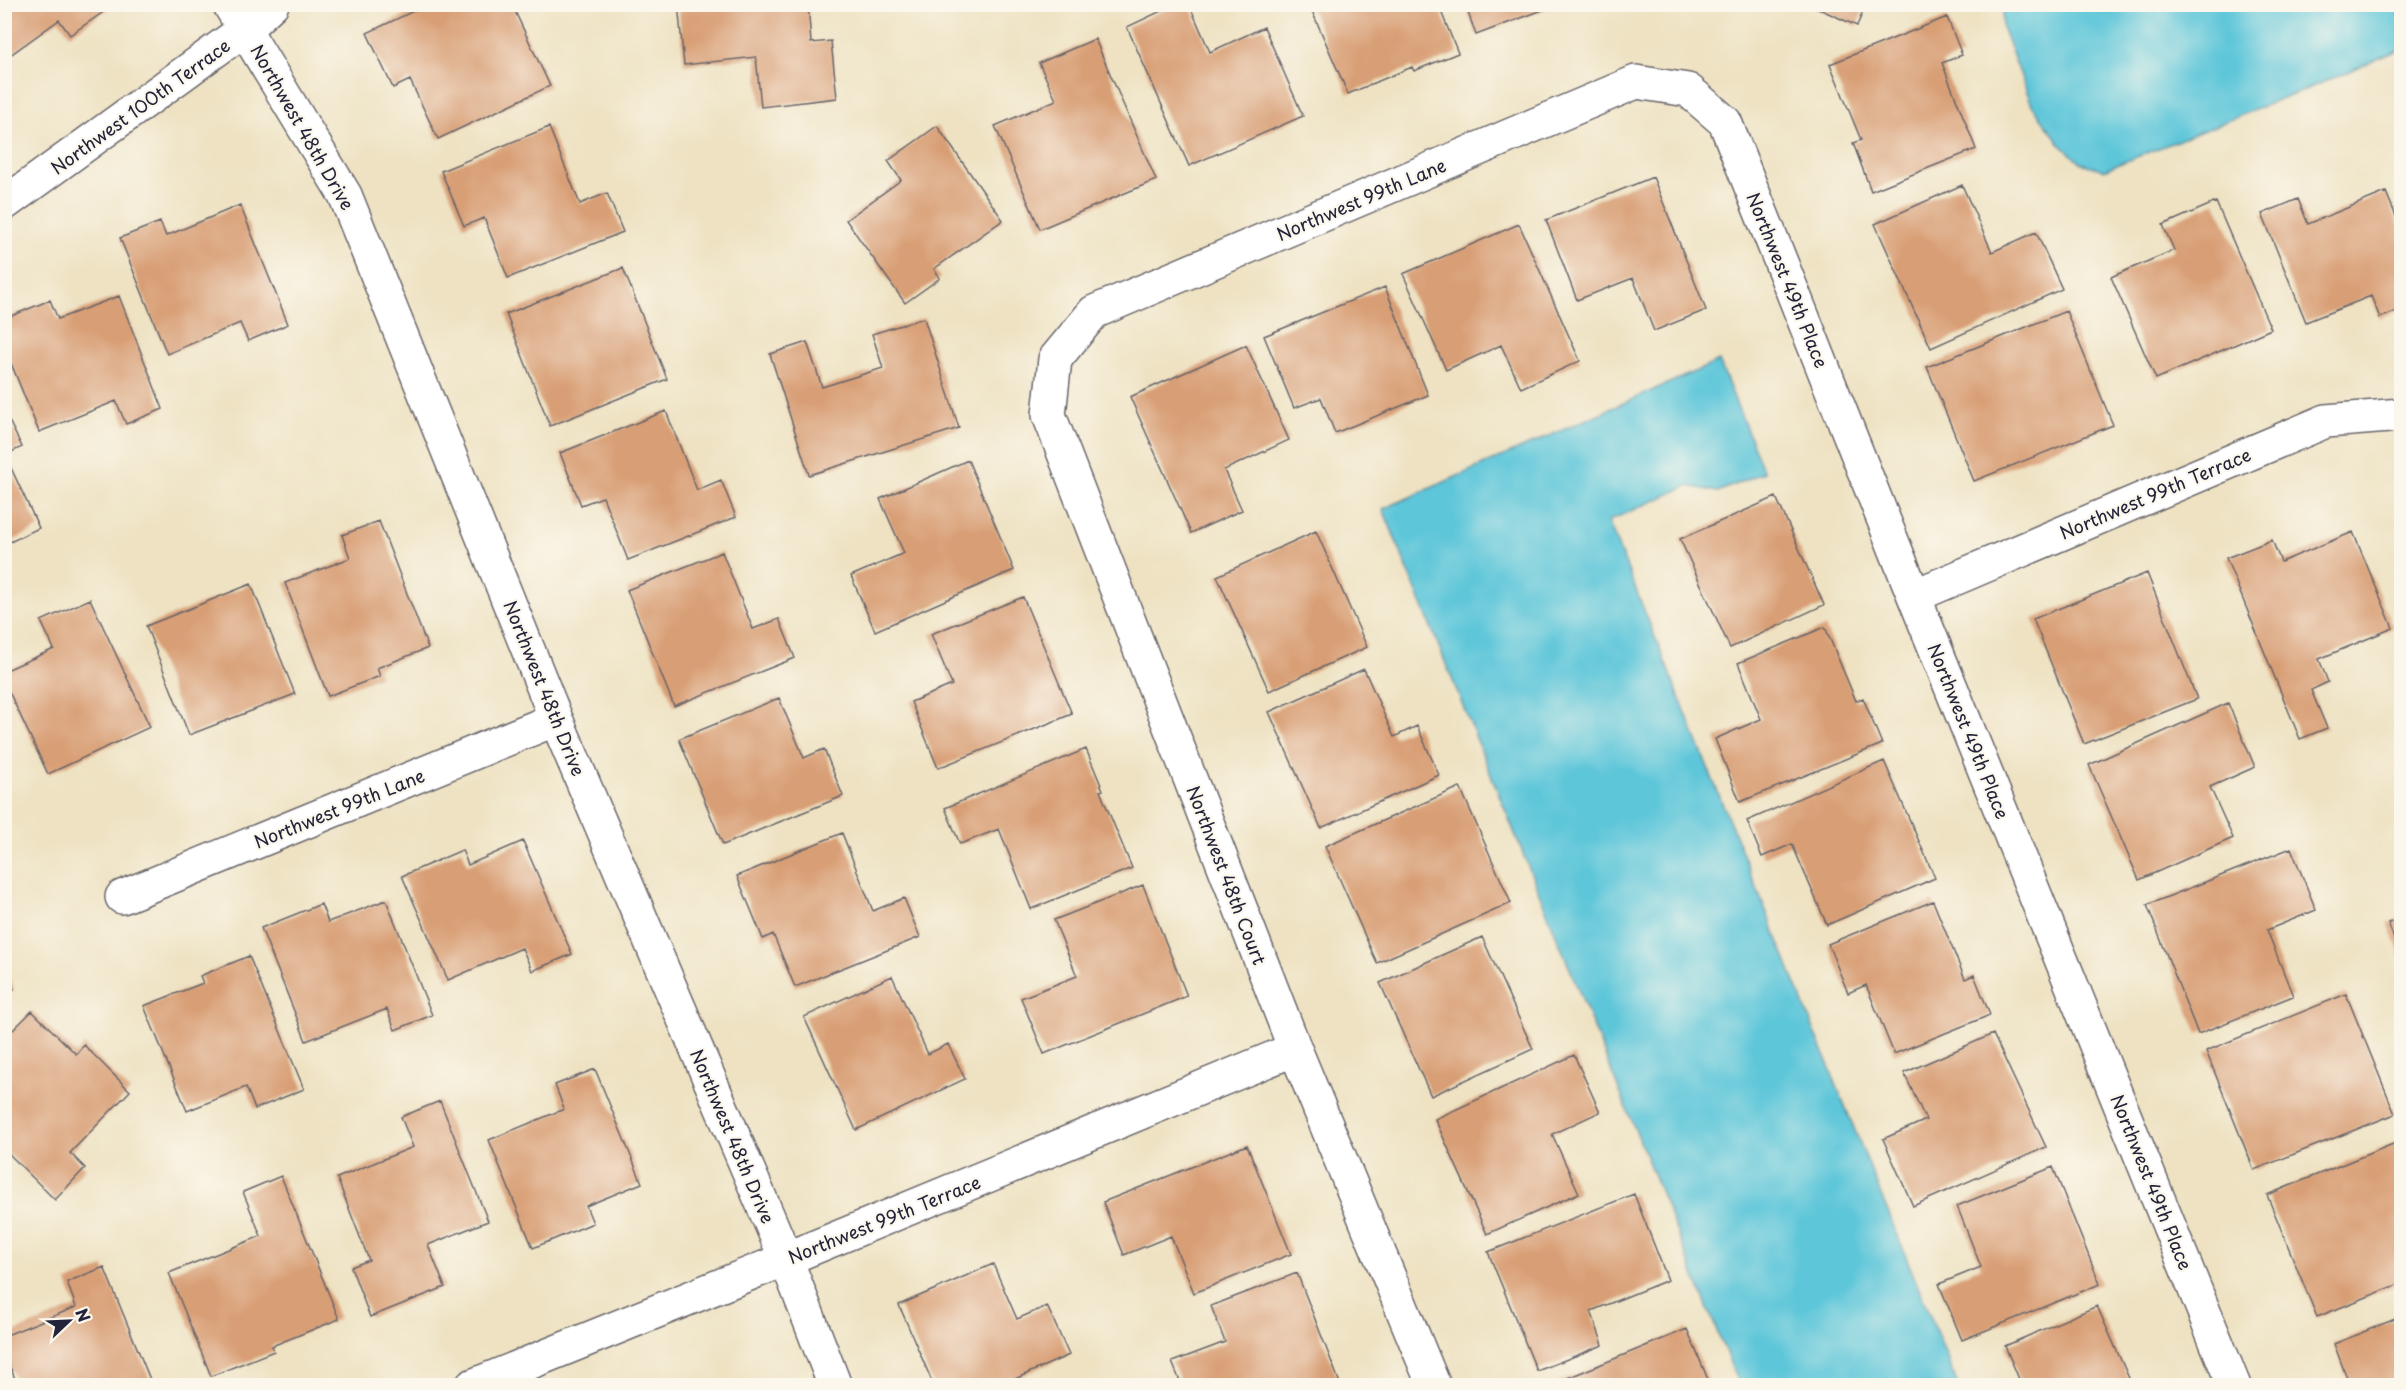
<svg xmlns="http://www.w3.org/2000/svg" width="2406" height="1390" font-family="'Playpen Sans',sans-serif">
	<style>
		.water { fill: #5dc6d9; stroke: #40748a; stroke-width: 1.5 }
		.building { fill: #d89e74 }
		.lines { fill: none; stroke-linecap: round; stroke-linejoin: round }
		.street-casing { stroke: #69656a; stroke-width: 36 }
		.street { stroke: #fff; stroke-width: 33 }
		.labels { text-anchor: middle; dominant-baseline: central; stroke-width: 4.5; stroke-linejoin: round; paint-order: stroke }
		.street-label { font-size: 18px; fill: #22223b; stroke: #fbf7ec }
	</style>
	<rect width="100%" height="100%" fill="#fbf7ec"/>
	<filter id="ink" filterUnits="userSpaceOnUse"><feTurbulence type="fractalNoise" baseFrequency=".0167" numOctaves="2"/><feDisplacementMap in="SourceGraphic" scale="12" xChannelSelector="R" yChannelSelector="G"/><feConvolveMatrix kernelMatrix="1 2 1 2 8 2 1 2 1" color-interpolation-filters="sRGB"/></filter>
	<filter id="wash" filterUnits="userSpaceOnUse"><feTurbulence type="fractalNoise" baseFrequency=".008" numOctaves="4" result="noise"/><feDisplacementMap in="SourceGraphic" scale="24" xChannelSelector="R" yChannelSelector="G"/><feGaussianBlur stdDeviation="1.35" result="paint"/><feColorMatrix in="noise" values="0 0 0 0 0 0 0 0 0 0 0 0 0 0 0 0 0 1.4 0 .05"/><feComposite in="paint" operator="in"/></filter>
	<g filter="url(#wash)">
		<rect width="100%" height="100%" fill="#eee2c2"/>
		<path class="water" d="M2008,5H2401V49L2305,90L2104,170L2081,163L2061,145L2032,105L2002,27L2003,10Z
			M1719,361L1764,472L1718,492L1688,486L1608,521L1958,1385H1739L1383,509Z"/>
		<g id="blocks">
			<path class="building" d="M4,4H115L70,35L59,20L6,58Z
				M678,4H808L811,43L831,41L837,98L761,107L756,57L684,65Z
				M1176,4H1189L1210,52L1264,27L1303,116L1189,166L1127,27Z
				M1309,4H1438L1458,53L1414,71L1412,67L1348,94Z
				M1465,4H1556V5L1476,35Z
				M1808,4H1866L1857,26Z
				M426,5H512L550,86L438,139L410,80L393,88L367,33Z
				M1947,17L1962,55L1942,63L1976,149L1871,191L1853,143L1861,140L1830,64Z
				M1095,39L1156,180L1040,229L995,126L1056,100L1039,63Z
				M937,126L1003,220L934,269L940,278L905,303L846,220L901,180L888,161Z
				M549,127L580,204L607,193L623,232L508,278L484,218L464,226L441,171Z
				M1653,177L1706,310L1654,331L1633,278L1577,300L1546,220Z
				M1962,185L1992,252L2036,232L2062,289L1931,348L1875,224Z
				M2386,192L2402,231V309L2380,318L2371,296L2306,322L2262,214L2298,199L2308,224Z
				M2216,202L2271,329L2156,379L2111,277L2174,250L2163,225Z
				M240,205L288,324L248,341L240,323L167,354L120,238L160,222L166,236Z
				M1519,224L1580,361L1521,388L1501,345L1446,370L1403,274Z
				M623,268L667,379L550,426L506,314Z
				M1385,287L1428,395L1335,433L1321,398L1294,408L1264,336Z
				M119,296L163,409L126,424L116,401L39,432L4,346V319L50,300L58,319Z
				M2066,311L2113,425L1974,481L1927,367Z
				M924,318L959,428L809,475L770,354L807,342L822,387L883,368L872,334Z
				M1246,345L1289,440L1224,470L1242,510L1191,533L1130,397Z
				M4,411L22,447L5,455L39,528L4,545Z
				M666,411L697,490L721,480L736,517L628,560L603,497L581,505L560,453Z
				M968,460L1014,570L875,631L851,576L904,553L880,499Z
				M1776,497L1824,605L1730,648L1680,539Z
				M379,521L428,648L377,668L380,676L328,696L285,583L350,558L342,535Z
				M1316,531L1367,647L1269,691L1217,576Z
				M2353,532L2393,628L2319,659L2328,682L2311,690L2327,728L2300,739L2226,558L2272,540L2281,562Z
				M722,552L753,629L779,619L795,658L674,706L627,590Z
				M2147,573L2197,699L2084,744L2033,619Z
				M251,584L295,694L189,735L146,626Z
				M1023,597L1072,714L938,768L911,702L952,685L931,634Z
				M90,599L150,727L48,774L4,681V671L54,649L41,621Z
				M1825,627L1856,701L1863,698L1882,744L1740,802L1715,739L1761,719L1738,663Z
				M1364,669L1394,737L1417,726L1439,775L1321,828L1269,712Z
				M779,698L804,758L824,749L843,796L723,845L679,739Z
				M2228,703L2255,767L2210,787L2233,838L2139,880L2089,765Z
				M1086,749L1103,790L1100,791L1132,868L1031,909L999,829L960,844L945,808Z
				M1884,761L1935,878L1827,925L1792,844L1762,857L1747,821Z
				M1460,787L1511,903L1377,963L1325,846Z
				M842,833L873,911L904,898L920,937L795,987L773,934L763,939L737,876Z
				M523,841L572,954L532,971L522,948L448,980L402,876L462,850L468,865Z
				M2291,848L2316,910L2267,930L2293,996L2198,1034L2147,905Z
				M1143,885L1187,996L1044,1054L1021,998L1077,976L1054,920Z
				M386,900L432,1015L395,1030L387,1009L306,1041L261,928L321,904L328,922Z
				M1933,901L1965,979L1974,975L1990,1015L1894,1054L1866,985L1848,993L1828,944Z
				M2402,918V957H2401L2388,923Z
				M1482,937L1533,1049L1431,1096L1380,983Z
				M249,956L304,1089L255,1109L246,1087L187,1111L144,1006L203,983L200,976Z
				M4,966L14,989L4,993Z
				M892,976L928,1054L948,1044L965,1079L856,1130L804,1017Z
				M2346,994L2395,1114L2254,1170L2206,1051Z
				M32,1011L76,1054L84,1045L130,1091L70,1153L85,1168L55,1200L4,1149V1039Z
				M1993,1034L2046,1147L1913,1206L1883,1139L1926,1120L1904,1073Z
				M1574,1055L1600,1112L1552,1134L1579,1193L1487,1234L1435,1119Z
				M595,1069L642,1183L586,1206L593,1223L533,1248L489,1140L564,1109L555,1085Z
				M440,1101L488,1221L428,1245L445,1287L370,1317L351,1267L369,1260L337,1178L413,1147L401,1117Z
				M2398,1142L2402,1150V1283L2317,1317L2267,1195Z
				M1247,1145L1291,1254L1194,1293L1171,1236L1124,1255L1103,1202Z
				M2053,1167L2100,1284L1962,1340L1939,1284L1981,1267L1957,1206Z
				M281,1176L339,1319L272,1346L274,1351L211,1376L169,1273L261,1236L243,1192Z
				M1634,1194L1668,1280L1591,1311L1603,1345L1537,1371L1488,1252Z
				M993,1264L1017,1319L1047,1306L1069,1355L999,1386H934L899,1305Z
				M104,1267L151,1382L143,1386H18L4,1352V1336L76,1307L67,1282Z
				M1297,1273L1341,1386H1182L1172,1362L1225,1342L1211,1306Z
				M2097,1306L2132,1385L2140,1382L2141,1386H2022L2005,1346Z
				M2402,1316V1386H2350L2334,1344Z
				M1687,1329L1709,1382L1701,1386H1548Z"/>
		</g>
	</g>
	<g filter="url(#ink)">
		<use href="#blocks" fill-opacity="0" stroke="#69656a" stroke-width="1.5"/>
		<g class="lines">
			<g class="street-casing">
				<path id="street" d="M229,4L345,195L556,719L786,1259L835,1386
					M4,204L245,29L272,4
					M1914,596L2326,421L2402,415
					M122,897L556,719
					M472,1386L786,1259L1295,1049
					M1434,1386L1295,1049L1049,415L1055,359L1094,312L1636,82L1688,90L1725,122L1914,596L2234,1386"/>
			</g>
			<use href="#street" class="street"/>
		</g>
	</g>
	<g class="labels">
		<g class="street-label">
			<text transform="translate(140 106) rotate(-36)">Northwest 100th Terrace</text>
			<text transform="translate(303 127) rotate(60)">Northwest 48th Drive</text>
			<text transform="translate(1361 199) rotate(-23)">Northwest 99th Lane</text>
			<text transform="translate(1788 280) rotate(68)">Northwest 49th Place</text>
			<text transform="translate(2155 493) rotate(-23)">Northwest 99th Terrace</text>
			<text transform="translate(545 688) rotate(68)">Northwest 48th Drive</text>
			<text transform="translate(1969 731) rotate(68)">Northwest 49th Place</text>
			<text transform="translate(339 808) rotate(-22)">Northwest 99th Lane</text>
			<text transform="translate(1227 875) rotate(69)">Northwest 48th Court</text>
			<text transform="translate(733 1136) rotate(67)">Northwest 48th Drive</text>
			<text transform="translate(2152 1182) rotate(68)">Northwest 49th Place</text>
			<text transform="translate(884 1219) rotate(-22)">Northwest 99th Terrace</text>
		</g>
	</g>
	<rect width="2406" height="1390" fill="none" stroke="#fbf7ec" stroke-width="24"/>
	<g transform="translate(69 1321) rotate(67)" stroke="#fbf7ec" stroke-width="4.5" paint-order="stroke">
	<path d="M0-4.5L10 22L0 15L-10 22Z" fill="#22223b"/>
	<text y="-9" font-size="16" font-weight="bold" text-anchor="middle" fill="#22223b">N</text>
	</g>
</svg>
